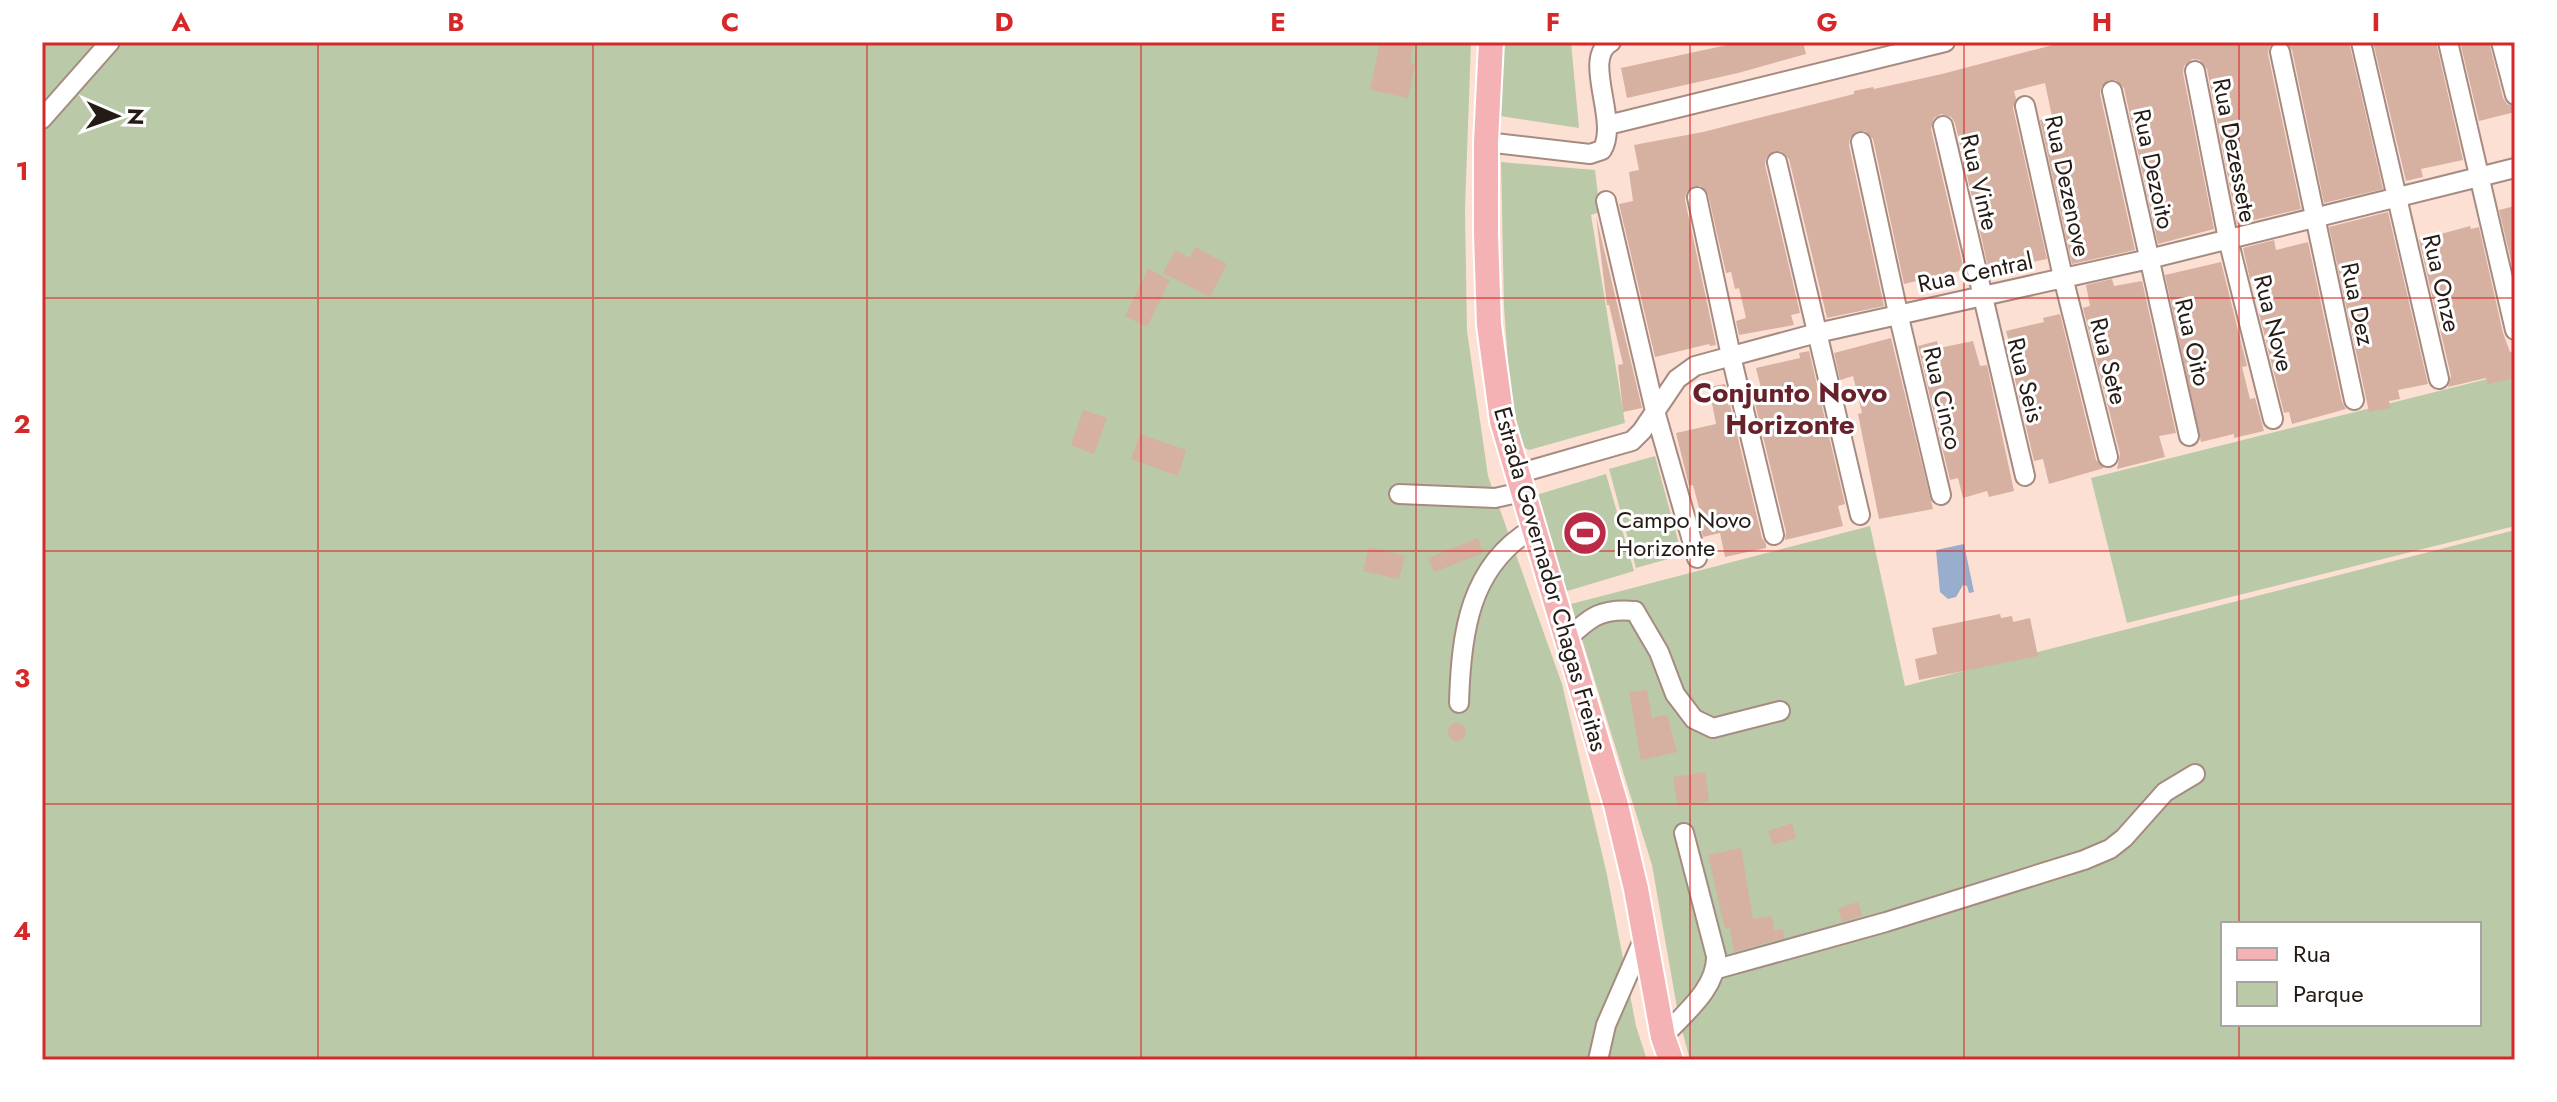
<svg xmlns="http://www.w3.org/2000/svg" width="2557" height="1102" font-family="Jost,sans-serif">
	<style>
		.green { fill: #bacaa8; fill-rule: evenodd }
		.water { fill: #99adcc }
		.building { fill: #d6b0a0 }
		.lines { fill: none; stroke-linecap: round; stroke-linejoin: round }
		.minor-casing { stroke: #a68b80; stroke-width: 22 }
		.major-casing { stroke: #fff; stroke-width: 28 }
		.minor { stroke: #fff; stroke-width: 18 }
		.major { stroke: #f5b2b5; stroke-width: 24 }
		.grid { fill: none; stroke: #d62828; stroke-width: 2; stroke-opacity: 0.55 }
		.labels { text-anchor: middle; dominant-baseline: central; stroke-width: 6; stroke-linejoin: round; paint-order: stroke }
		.street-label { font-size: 24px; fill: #251b16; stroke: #fff }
		.poi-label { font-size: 24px; fill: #251b16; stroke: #fff; text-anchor: start }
		.quarter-label { font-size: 28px; font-weight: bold; fill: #67212b; stroke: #fff }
		.neatline { fill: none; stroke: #d62828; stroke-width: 3 }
		.grid-label { font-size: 26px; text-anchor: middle; font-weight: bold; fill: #d62828 }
	</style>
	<rect width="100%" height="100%" fill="#fde0d4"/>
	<path class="green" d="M42,42H1471L1465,209L1467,331L1488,476L1562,684L1607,875L1636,1026L1647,1060H42Z
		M1501,42H1571L1579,128L1500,116Z
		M1501,162L1595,170L1600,212L1591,215L1625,423L1529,450C1518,446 1515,430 1512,420L1504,307Z
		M2515,372V526L2127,623L2091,478Z
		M1655,456L1682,555L1636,568L1609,469Z
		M1606,474L1634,571L1564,592L1536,495Z
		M1870,526L1905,686L2515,530V1060H1690L1679,1019L1652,865L1571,604ZM2223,924H2479V1024H2223Z"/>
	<path class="water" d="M1964,544L1974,592L1969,593L1967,586L1963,585L1956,597L1948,599L1940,592L1936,550Z"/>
	<path class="building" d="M1380,42H1414L1410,63L1415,64L1408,98L1370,90Z
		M1741,42H1803L1806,54L1738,73L1627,98L1621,68Z
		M2064,42H2274L2269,48L2268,54L2301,209L2237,224L2207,69L2200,60L2192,59L2184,66L2183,73L2214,229L2158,244L2124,88L2116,80H2109L2101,87L2100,94L2135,250L2072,264L2040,120L2052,117L2045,83L2014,91L2016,99L2013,108L2047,259L1989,271L1955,123L1951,117L1941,114L1934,118L1931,129L1964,270L1904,284L1873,139L1865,131H1858L1850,138L1849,145L1884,306L1827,318L1789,159L1781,151H1774L1766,158L1765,165L1800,313L1791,315L1794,325L1739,335L1736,321L1746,318L1739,288L1735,289L1731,272L1726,273L1708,194L1701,186H1694L1686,193L1685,200L1716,345L1710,346L1709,344L1655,357L1619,204L1633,201L1629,172L1639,170L1634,145L1703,132L1854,94V91L1873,87L1874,89L1942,74Z
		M2286,42H2349L2383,189L2324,203L2292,50Z
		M2373,42H2436L2463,160L2421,169L2423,177L2406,181Z
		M2460,42H2489L2503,98L2507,104L2515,107V112L2479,121Z
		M2515,206V277L2499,210Z
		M2388,212L2428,384L2398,390L2400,399L2389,401L2391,408L2369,412L2329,227Z
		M1596,216L1642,408L1623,412L1618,365L1623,364L1609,305H1607Z
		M2470,226L2471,229L2479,227L2503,333L2510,352L2515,351V378L2488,384L2486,378L2448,387L2451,376L2419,240Z
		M2274,240L2276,250L2308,242L2342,402L2346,409L2292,424L2289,412L2284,413L2259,313L2270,311L2261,276L2250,279L2243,248Z
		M1195,247L1227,264L1210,297L1163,273L1175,250L1190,258Z
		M2221,262L2247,366L2242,367L2250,399L2255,398L2264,431L2234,438V434L2201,442L2165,275Z
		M1148,269L1170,280L1147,327L1125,316Z
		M2112,279L2114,286L2142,281L2176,433L2159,436L2165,457L2117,469L2120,454L2083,308L2090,306L2086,285Z
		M2060,314L2096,460L2104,468L2049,484L2043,459L2034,461L2010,358L2013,357L2006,331L2044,322L2043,318Z
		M1891,338L1933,509L1879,519L1858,414L1862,413L1853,376L1840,380L1834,353Z
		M1937,341L1939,348L1973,341L1980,366L1987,365L2014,491L1989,497L1987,491L1963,498L1958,478L1950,480L1918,346Z
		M1809,351L1845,504L1838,506L1843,526L1785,540L1786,532L1753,395L1762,392L1756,368L1800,358L1799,353Z
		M1725,384L1762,538L1766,544V548L1725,557L1720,533L1703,537L1698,516L1701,515L1693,485L1689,486L1676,433L1716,424L1709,387Z
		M1083,410L1107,418L1094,454L1071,445Z
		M1140,434L1186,450L1178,476L1131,459Z
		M1478,538L1483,553L1434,572L1428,558Z
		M1369,547L1405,556L1399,579L1363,571Z
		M2000,614L2001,618L2012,616L2013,622L2030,618L2038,656L1919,680L1915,659L1937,654L1932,628Z
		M1647,690L1652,718L1667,715L1677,752L1641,760L1629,692Z
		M1448 732a9 9 0 1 1 18 0a9 9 0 1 1-18 0Z
		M1705,772L1709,801L1678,806L1673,777Z
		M1792,823L1796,838L1773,845L1768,831Z
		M1741,848L1753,919L1772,916L1774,930L1783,929L1784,938L1734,952L1730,928L1725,929L1708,855Z
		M1858,902L1862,916L1842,922L1838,908Z"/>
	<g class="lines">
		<g class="minor-casing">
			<path id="minor" d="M2361,42L2439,379
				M2448,42L2515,330
				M2501,42L2515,95
				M2280,52L2354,400
				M2195,71L2228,239L2273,419
				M2112,91L2189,436
				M2025,106L2063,277L2108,457
				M42,119L110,42
				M1608,125L1945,42
				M1943,126L2025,476
				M1486,142L1590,154L1602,150C1620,121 1581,58 1611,42
				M1861,142L1898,313L1941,495
				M1777,162L1860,515
				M1697,197L1731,356L1774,535
				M1606,201L1655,411L1697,558
				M1517,474L1632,441L1642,431L1677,379L1695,366L1817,333L2149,259L2515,168
				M1399,494L1495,498L1522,492
				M1567,639C1591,616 1602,608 1635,611L1659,652L1675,694L1694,719L1713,728L1780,711
				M1459,703C1461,634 1469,565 1534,528
				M1717,969L1886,922L2084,860L2110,849L2124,838L2165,792L2195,774
				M1663,1037C1683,1014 1717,989 1716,956L1684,833
				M1598,1060L1606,1025L1644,938"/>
		</g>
		<g class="major-casing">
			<path id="major" d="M1491,42L1486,142V234L1489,325L1502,421L1616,805L1636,889L1663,1037L1671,1060"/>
		</g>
		<use href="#minor" class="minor"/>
		<use href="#major" class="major"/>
	</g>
	<path class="grid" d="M318,42V1060M593,42V1060M867,42V1060M1141,42V1060M1416,42V1060M1690,42V1060M1964,42V1060M2239,42V924M42,298H2515M42,551H2515M42,804H2515M2239,1024V1060"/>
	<defs>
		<g id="stadium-disc" transform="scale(2.3)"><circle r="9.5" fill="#bb2a47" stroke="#fff"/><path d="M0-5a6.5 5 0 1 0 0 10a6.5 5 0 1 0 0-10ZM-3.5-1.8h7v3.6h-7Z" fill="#fff"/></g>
	</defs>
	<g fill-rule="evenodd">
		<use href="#stadium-disc" x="1585" y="533"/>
	</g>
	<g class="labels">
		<g class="street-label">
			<text transform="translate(2235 150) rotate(79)">Rua Dezessete</text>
			<text transform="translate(2154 169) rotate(78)">Rua Dezoito</text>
			<text transform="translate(1980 182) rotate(77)">Rua Vinte</text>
			<text transform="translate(2068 186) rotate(78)">Rua Dezenove</text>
			<text transform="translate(1975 272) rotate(-12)">Rua Central</text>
			<text transform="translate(2442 283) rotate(77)">Rua Onze</text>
			<text transform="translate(2358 304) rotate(78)">Rua Dez</text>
			<text transform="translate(2274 323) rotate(76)">Rua Nove</text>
			<text transform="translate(2193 342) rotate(77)">Rua Oito</text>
			<text transform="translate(2109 361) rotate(76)">Rua Sete</text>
			<text transform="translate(2026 380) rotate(76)">Rua Seis</text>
			<text transform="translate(1943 398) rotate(77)">Rua Cinco</text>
			<text transform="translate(1551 579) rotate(74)">Estrada Governador Chagas Freitas</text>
		</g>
		<g class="poi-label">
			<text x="1616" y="519">Campo Novo<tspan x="1616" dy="28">Horizonte</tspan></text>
		</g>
		<g class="quarter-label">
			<text x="1790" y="392">Conjunto Novo<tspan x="1790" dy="32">Horizonte</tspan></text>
		</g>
	</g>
	<rect width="2557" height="1102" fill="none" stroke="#ffffff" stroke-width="88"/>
	<rect x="2221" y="922" width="260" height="104" fill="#ffffff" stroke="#a8a4a2" stroke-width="2"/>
	<rect x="2237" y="948" width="40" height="12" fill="#f5b2b5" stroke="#a8a4a2" stroke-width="2"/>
	<text x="2293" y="962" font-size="24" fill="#251b16">Rua</text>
	<rect x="2237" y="982" width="40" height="24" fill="#bacaa8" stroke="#a8a4a2" stroke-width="2"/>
	<text x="2293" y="1002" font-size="24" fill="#251b16">Parque</text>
	<g transform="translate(116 116) rotate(92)" stroke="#ffffff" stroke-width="6" paint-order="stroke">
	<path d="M0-6L14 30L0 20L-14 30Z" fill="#251b16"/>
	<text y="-12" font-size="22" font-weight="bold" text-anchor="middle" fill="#251b16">N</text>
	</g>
	<rect x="44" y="44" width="2469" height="1014" class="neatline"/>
	<g class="grid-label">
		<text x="181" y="31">A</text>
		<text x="456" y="31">B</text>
		<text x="730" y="31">C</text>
		<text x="1004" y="31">D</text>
		<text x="1278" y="31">E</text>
		<text x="1553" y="31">F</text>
		<text x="1827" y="31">G</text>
		<text x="2102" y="31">H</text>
		<text x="2376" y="31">I</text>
		<text x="22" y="180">1</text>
		<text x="22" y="433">2</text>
		<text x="22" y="687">3</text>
		<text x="22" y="940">4</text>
	</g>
</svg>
